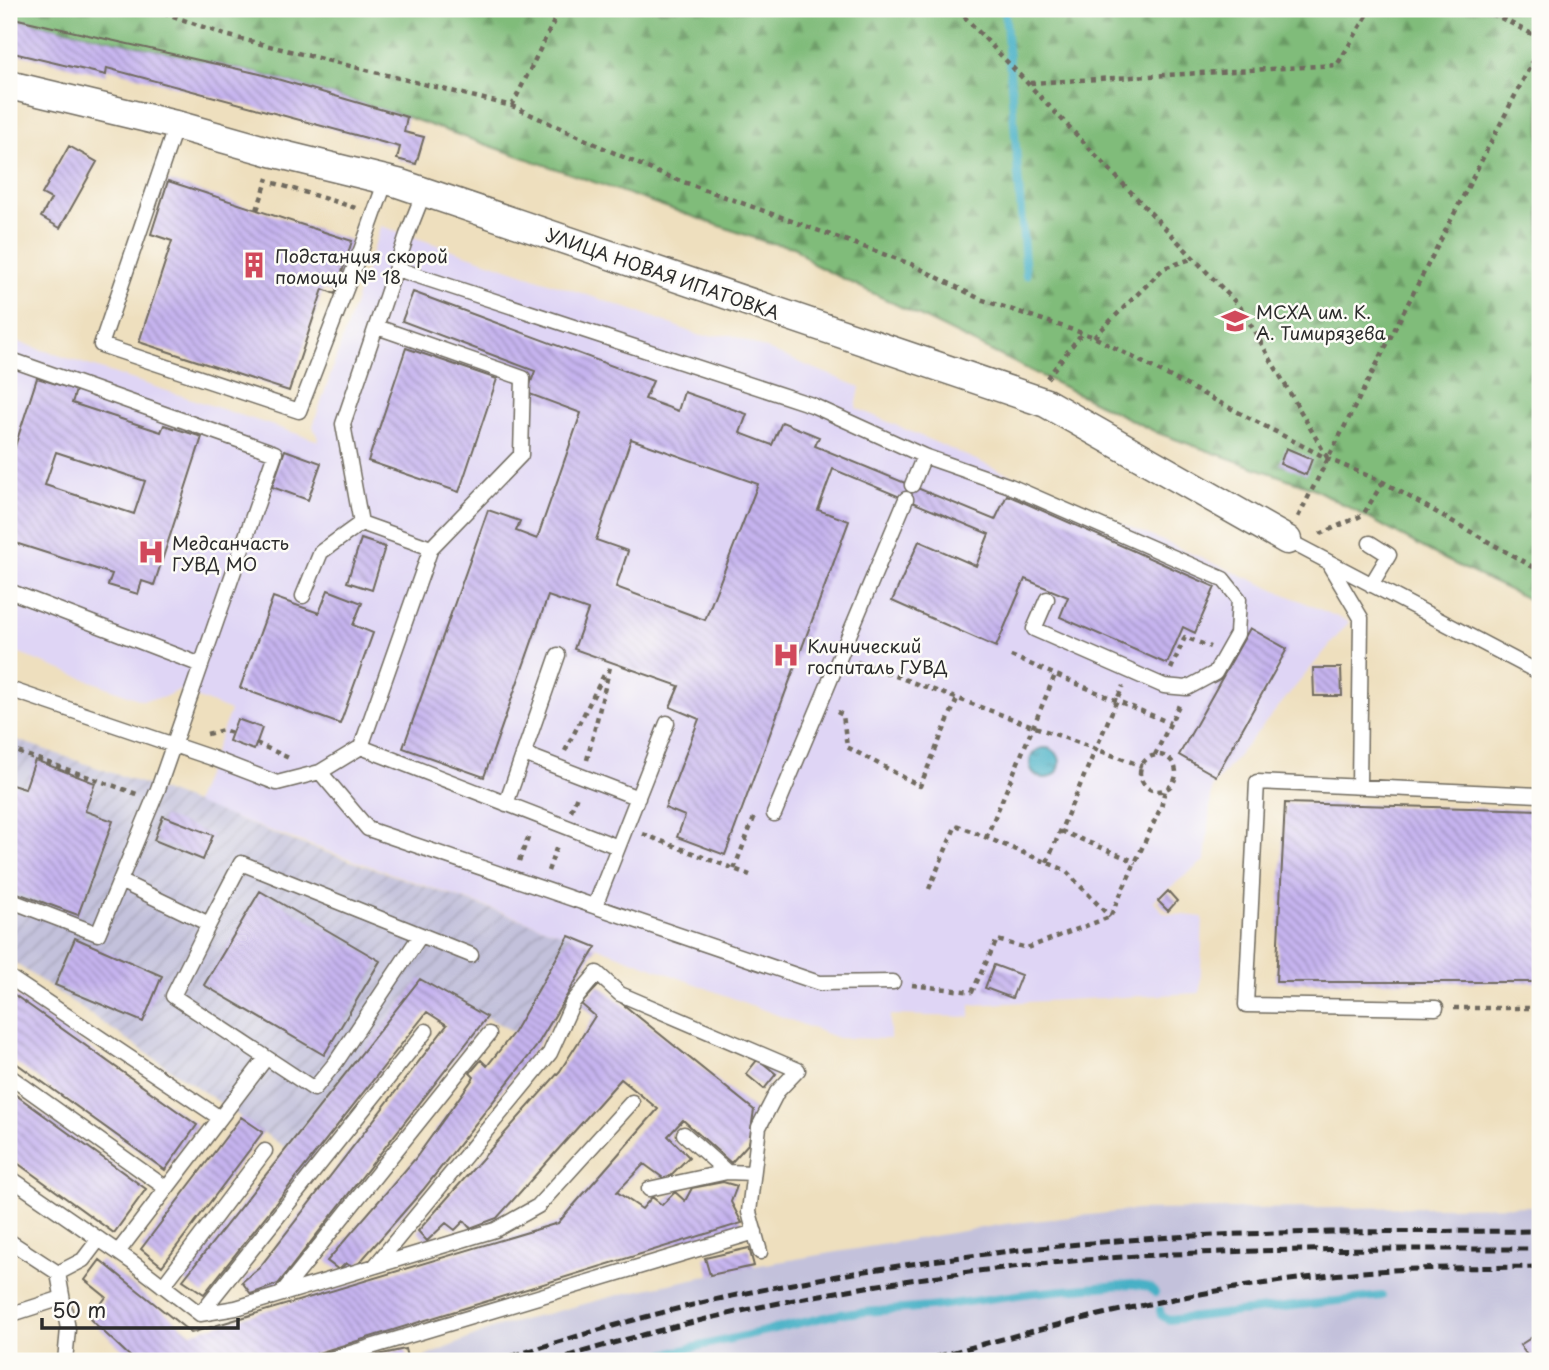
<svg xmlns="http://www.w3.org/2000/svg" width="1549" height="1370" font-family="'Playpen Sans',sans-serif">
	<style>
		.built { fill: #dfd5f5 }
		.industrial { fill: url(#industrial-furrows) }
		.railway { fill: #c3c1db }
		.forest { fill: url(#forest-firs); stroke: #567452; stroke-width: 2 }
		.water { fill: url(#water-ripples); stroke: #396e78; stroke-width: 2 }
		.lines { fill: none; stroke-linecap: round; stroke-linejoin: round }
		.stream { stroke: #47b0c6; stroke-width: 8 }
		.building { fill: url(#building-back-hatch); fill-rule: evenodd }
		.lane-casing { stroke: #6f6a5e; stroke-width: 17 }
		.street-casing { stroke: #6f6a5e; stroke-width: 31 }
		.path { stroke: #6f6a5e; stroke-width: 4.5; stroke-dasharray: 5 5; stroke-linecap: butt }
		.lane { stroke: #fff; stroke-width: 14 }
		.street { stroke: #fff; stroke-width: 28 }
		.rail { stroke: #2b2b2b; stroke-width: 5; stroke-dasharray: 10 5; stroke-linecap: butt }
		.labels { text-anchor: middle; dominant-baseline: central; stroke-width: 5; stroke-linejoin: round; paint-order: stroke }
		.poi-label { font-size: 18px; fill: #2b2b2b; stroke: #fdfcf7; text-anchor: start }
		.street-label { font-size: 18px; fill: #2b2b2b; stroke: #fdfcf7 }
	</style>
	<defs>
		<pattern id="industrial-furrows" width="10" height="10" patternUnits="userSpaceOnUse" patternTransform="scale(1.75)"><rect width="10" height="10" fill="#c3c1db"/><path d="M-1 1l2-2M0 10L10 0M9 11l2-2" fill="none" stroke="#a8a6bc"/></pattern>
		<pattern id="forest-firs" width="22" height="20" patternUnits="userSpaceOnUse" patternTransform="scale(1.75)"><rect width="22" height="20" fill="#80bc7a"/><path d="M5 1l3.5 6h-7zM16 11l3.5 6h-7z" fill="#699964"/></pattern>
		<pattern id="water-ripples" width="26" height="14" patternUnits="userSpaceOnUse" patternTransform="scale(1.75)"><rect width="26" height="14" fill="#47b0c6"/><path d="M2 4q2-2 4 0t4 0M15 11q2-2 4 0t4 0" fill="none" stroke="#3b8fa1"/></pattern>
		<pattern id="building-back-hatch" width="6" height="6" patternUnits="userSpaceOnUse" patternTransform="scale(1.75)"><rect width="6" height="6" fill="#c6b4ef"/><path d="M-1 5l2 2M0 0l6 6M5-1l2 2" fill="none" stroke="#a193c2"/></pattern>
	</defs>
	<rect width="100%" height="100%" fill="#fdfcf7"/>
	<filter id="ink" filterUnits="userSpaceOnUse"><feTurbulence type="fractalNoise" baseFrequency=".0143" numOctaves="2"/><feDisplacementMap in="SourceGraphic" scale="14" xChannelSelector="R" yChannelSelector="G"/><feConvolveMatrix kernelMatrix="1 2 1 2 8 2 1 2 1" color-interpolation-filters="sRGB"/></filter>
	<filter id="wash" filterUnits="userSpaceOnUse"><feTurbulence type="fractalNoise" baseFrequency=".00686" numOctaves="4" result="noise"/><feDisplacementMap in="SourceGraphic" scale="28" xChannelSelector="R" yChannelSelector="G"/><feGaussianBlur stdDeviation="1.57" result="paint"/><feColorMatrix in="noise" values="0 0 0 0 0 0 0 0 0 0 0 0 0 0 0 0 0 1.4 0 .05"/><feComposite in="paint" operator="in"/></filter>
	<g filter="url(#wash)">
		<rect width="100%" height="100%" fill="#eedfbe"/>
		<path class="built" d="M381,226L653,317L700,336L731,335L860,387L856,408L1349,622L1212,787L1205,860L1153,901L1164,913L1203,917L1200,993L970,1005V1017L890,1015V1039L838,1038L569,936L194,804L230,711L179,690L162,698L141,700L9,650V339L319,441L313,426Z"/>
		<path class="industrial" d="M9,737L158,789L296,842L569,936L514,1032L419,980L286,1148L9,959Z"/>
		<path class="railway" d="M1540,1206V1361H415L494,1328L622,1294L754,1266L1005,1224L1137,1210Z"/>
		<path class="forest" d="M9,9H1540V605L1446,560L1313,488L1158,433L813,264L794,247L766,242L407,117L260,74L9,17Z"/>
		<path class="water" d="M1030 763a15 15 0 1 1 30 0a15 15 0 1 1-30 0Z"/>
		<g class="lines">
			<path class="stream" d="M1005,9L1026,275
				M1160,1310L1161,1315L1168,1320L1382,1296
				M635,1361L839,1314L930,1307L1032,1293L1132,1284L1149,1287L1155,1293"/>
		</g>
		<g id="blocks">
			<path class="building" d="M9,17L260,74L407,117L404,132L424,137L416,164L397,159L400,147L107,68L106,75L9,52Z
				M69,146L97,162L60,228L41,217L51,199L42,194Z
				M168,181L352,241L335,294L323,289L289,391L139,342L172,241L151,234Z
				M413,292L653,381L645,399L678,411L684,392L747,414L740,433L772,445L782,422L819,437L815,446L995,520L1007,495L1215,587L1195,633L1183,627L1167,664L1060,617L1068,597L1025,579L996,647L892,601L919,541L976,566L989,534L833,469L818,510L849,521L725,855L677,837L685,816L665,808L699,719L670,707L679,686L574,649L588,610L548,596L484,777L403,748L488,510L520,521L516,531L537,539L581,413L527,393L535,371L402,321ZM631,439L758,484L705,620L616,587L628,551L596,540Z
				M406,348L497,379L459,492L368,461Z
				M37,378L76,390L72,403L161,432L164,425L202,437L154,585L142,581L138,594L108,585L112,574L9,541V465ZM56,452L145,481L134,514L45,485Z
				M1286,448L1312,459L1306,475L1280,464Z
				M285,450L321,463L308,500L272,487Z
				M361,539L385,547L372,590L347,582Z
				M328,590L362,603L353,625L373,633L340,724L240,688L273,597L319,613Z
				M1250,628L1287,649L1216,776L1179,755Z
				M1313,668H1341L1342,696H1314Z
				M237,719L262,728L254,750L229,741Z
				M35,760L95,783L85,811L113,821L78,915L9,890V784L25,789Z
				M1285,803L1540,810V982H1276Z
				M163,816L213,835L203,860L154,840Z
				M260,891L380,961L324,1055L204,985Z
				M1168,891L1177,901L1168,911L1158,901Z
				M569,936L596,947L536,1047L423,1190L354,1269L346,1263L339,1270L327,1261L415,1159L474,1077L470,1073L481,1060L487,1066L514,1032Z
				M75,938L162,976L143,1022L55,985Z
				M994,965L1021,975L1012,998L985,988Z
				M420,979L487,1017L278,1284L251,1294L242,1282L259,1268L447,1025L427,1012L204,1294L183,1280Z
				M599,985L754,1110L749,1143L731,1163L683,1120L668,1136L689,1157L666,1180L644,1164L617,1192L642,1209L652,1197L662,1205L675,1192L685,1201L692,1188L723,1182L737,1186L731,1202L742,1223L292,1361H135L90,1319L106,1297L85,1280L100,1260L191,1333L558,1223L658,1109L621,1079L497,1218L470,1228L464,1221L455,1230L446,1223L427,1241L418,1231L560,1071L595,1016L581,1004Z
				M9,991L197,1125L165,1170L9,1058Z
				M758,1059L776,1074L764,1089L746,1074Z
				M9,1090L146,1189L114,1233L9,1157Z
				M241,1117L263,1132L162,1266L141,1249Z
				M749,1248L754,1266L710,1275L705,1258Z
				M1540,1332V1361H1531L1520,1345Z
				M405,1349L408,1361H365L378,1355Z"/>
		</g>
	</g>
	<g filter="url(#ink)">
		<use href="#blocks" fill-opacity="0" stroke="#6f6a5e" stroke-width="2"/>
		<g class="lines">
			<g class="lane-casing">
				<path id="lane" d="M176,125L101,345L299,411L363,245L386,180
					M397,269L812,405L924,456L1010,486L1223,579L1239,599L1237,634L1215,673L1187,688L1164,686L1034,629L1047,599
					M377,327L523,378L521,455L431,548
					M9,359L275,453L158,789L98,934L9,900
					M912,485L924,456
					M1287,540L1540,673
					M1370,543L1389,555L1371,585
					M1330,566L1361,618L1359,787
					M9,591L201,665
					M303,596L321,552L361,523
					M9,689L212,758L277,783L320,772L368,829L819,983L893,982
					M361,747L618,847
					M524,754L638,798
					M320,772L361,747L431,548L361,523L343,424L407,235L424,192
					M506,804L558,655
					M774,814L906,499
					M120,881L209,924L241,863L471,955
					M595,906L667,723
					M209,924L173,996L314,1089L336,1062L420,936
					M9,977L220,1118
					M1436,1008L1246,1005L1257,782L1540,795
					M9,1076L166,1188
					M684,1134L727,1172
					M9,1177L132,1262L200,1314L236,1308L495,1230L538,1206L632,1102
					M649,1189L727,1172L753,1173
					M9,1241L58,1273L68,1329L65,1361
					M118,1252L266,1058
					M375,1266L550,1053L573,1002L597,973L620,994L798,1070L777,1092L759,1127L749,1212L760,1252
					M58,1273L83,1260L99,1239
					M163,1286L265,1151
					M281,1294L489,1034
					M200,1314L426,1031
					M9,1315L62,1298
					M324,1361L755,1232"/>
			</g>
			<g class="street-casing">
				<path id="street" d="M9,85L176,125L275,153L398,183L1046,403L1287,540"/>
			</g>
			<path class="path" d="M154,9L225,35L512,106L656,172L911,264L980,299L1094,337L1328,459L1383,482L1540,571
				M957,9L1241,308L1328,459
				M1483,9L1540,38
				M1030,83L1337,65L1371,9
				M512,106L560,9
				M274,183L356,208
				M257,210L268,178
				M1094,337L1164,268L1194,258
				M1047,378L1082,333
				M1298,517L1540,47
				M1320,534L1363,515L1383,482
				M1011,656L1170,723
				M857,662L1142,766
				M1171,669L1185,637L1210,647
				M837,712L843,715L847,747L920,786L957,699
				M207,734L223,730L232,733
				M256,743L291,759
				M9,749L137,794
				M565,751L606,671
				M1155,755L1179,705
				M1140 773a18 18 0 1 1 36 0a18 18 0 1 1-36 0Z
				M587,760L611,663
				M571,811L578,793
				M1061,831L1136,862
				M643,834L750,875
				M986,838L1055,675
				M519,861L530,833
				M1047,862L1123,686
				M734,869L754,818
				M548,871L558,843
				M929,889L956,825L1065,870L1110,917
				M912,985L972,992L997,940L1027,948L1110,917L1161,807L1165,790
				M1454,1008H1540"/>
			<use href="#lane" class="lane"/>
			<use href="#street" class="street"/>
			<path class="rail" d="M497,1361C576,1336 656,1312 737,1295C876,1266 1017,1247 1158,1238C1285,1230 1413,1232 1540,1231
				M553,1361C747,1300 952,1267 1155,1255C1283,1248 1412,1249 1540,1249
				M922,1361C1057,1323 1193,1289 1333,1275C1401,1267 1471,1268 1540,1267"/>
		</g>
	</g>
	<defs>
		<g id="building-bare" transform="scale(2.1)"><path d="M-4-6H4V6H1V3H-1V6H-4ZM-2.5-4.3h1.7v1.8h-1.7ZM.8-4.3h1.7v1.8H.8ZM-2.5-1h1.7V.8h-1.7ZM.8-1h1.7V.8H.8Z" fill="#d1495b" stroke="#fdfcf7" stroke-width="2.5" paint-order="stroke"/></g>
		<g id="university-bare" transform="scale(2.1)"><path d="M0-5L7-2L0 1L-7-2ZM-4 1L0 2.5L4 1V4Q0 6-4 4Z" fill="#d1495b" stroke="#fdfcf7" stroke-width="2.5" paint-order="stroke"/></g>
		<g id="hospital-bare" transform="scale(2.1)"><path d="M-5-5h3v3.5h4V-5h3V5h-3V1.5h-4V5h-3Z" fill="#d1495b" stroke="#fdfcf7" stroke-width="2.5" paint-order="stroke"/></g>
	</defs>
	<g fill-rule="evenodd">
		<use href="#building-bare" x="254" y="265"/>
		<use href="#university-bare" x="1235" y="321"/>
		<use href="#hospital-bare" x="151" y="552"/>
		<use href="#hospital-bare" x="786" y="655"/>
	</g>
	<g class="labels">
		<g class="poi-label">
			<text x="275" y="255">Подстанция скорой<tspan x="275" dy="21">помощи № 18</tspan></text>
			<text x="1256" y="311">МСХА им. К.<tspan x="1256" dy="21">А. Тимирязева</tspan></text>
			<text x="172" y="542">Медсанчасть<tspan x="172" dy="21">ГУВД МО</tspan></text>
			<text x="807" y="645">Клинический<tspan x="807" dy="21">госпиталь ГУВД</tspan></text>
		</g>
		<g class="street-label">
			<text transform="translate(663 273) rotate(19)">УЛИЦА НОВАЯ ИПАТОВКА</text>
		</g>
	</g>
	<rect width="1549" height="1370" fill="none" stroke="#fdfcf7" stroke-width="35"/>
	<path d="M42 1318v10h196v-10" fill="none" stroke="#2b2b2b" stroke-width="3.5"/>
	<text x="52" y="1318" font-size="21" fill="#2b2b2b" stroke="#fdfcf7" stroke-width="5" paint-order="stroke">50 m</text>
</svg>
